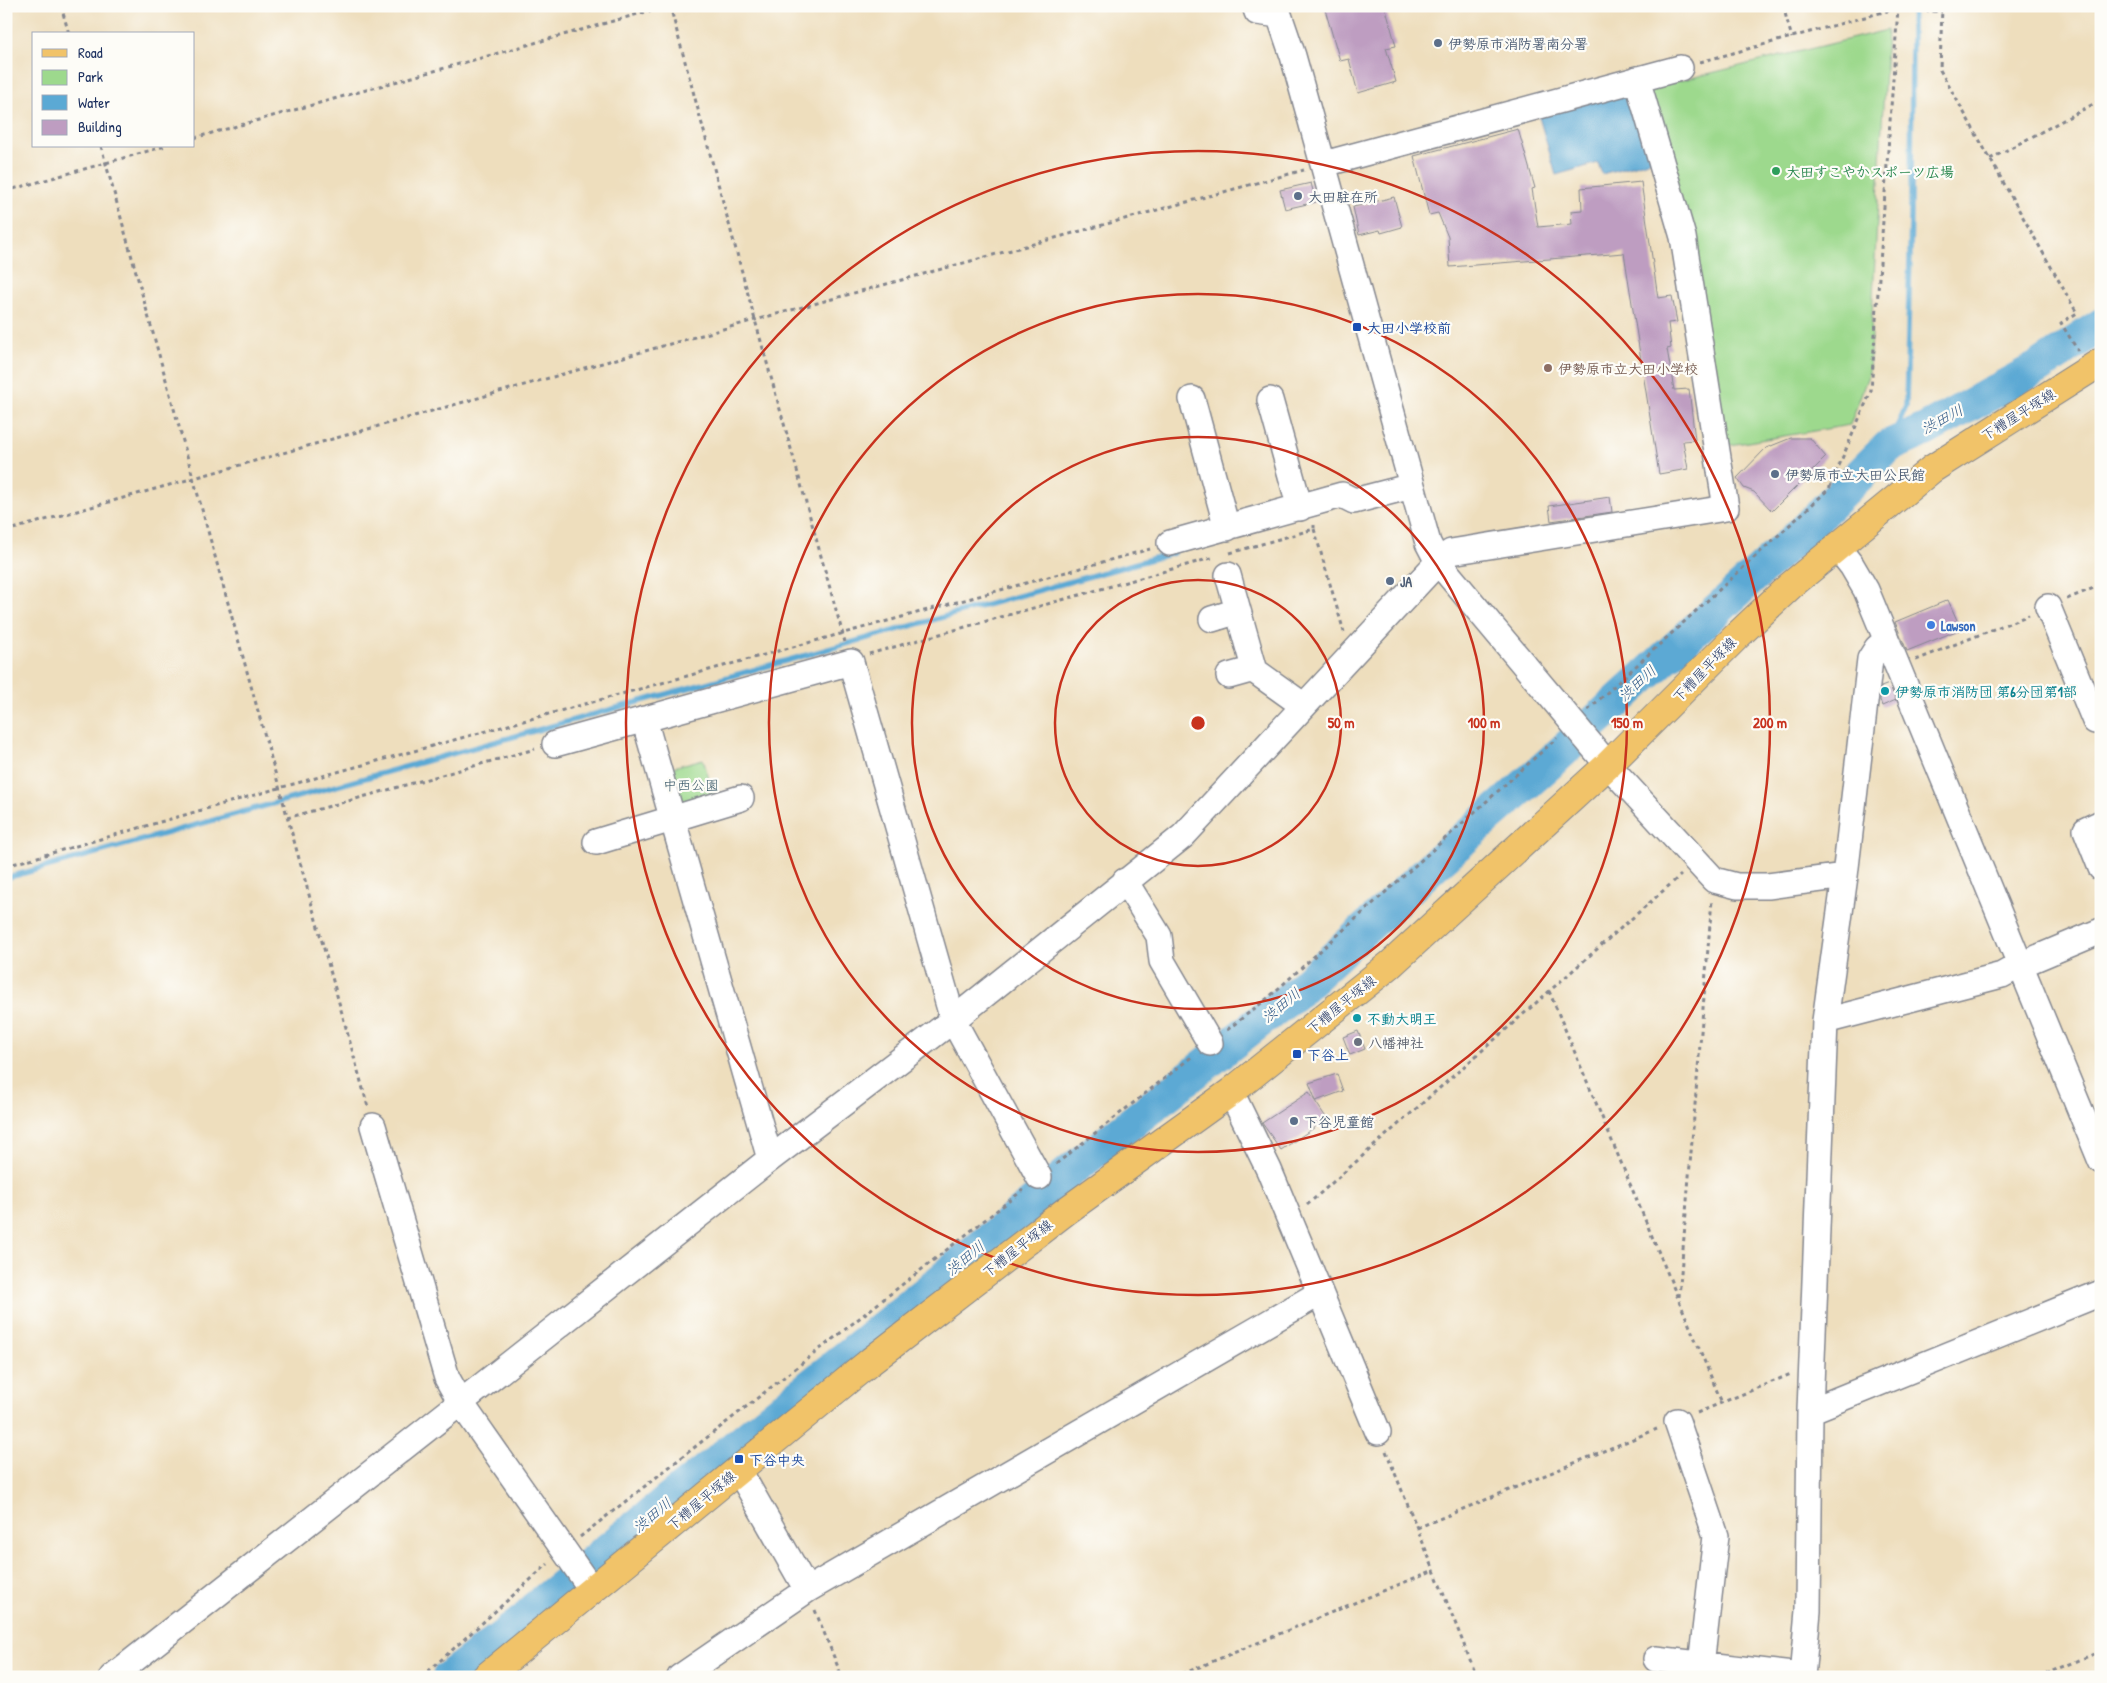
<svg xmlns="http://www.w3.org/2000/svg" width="2107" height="1683" font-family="'Patrick Hand','Klee One',sans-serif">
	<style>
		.green { fill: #9dd98d; stroke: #5c8476 }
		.water { fill: #5ba9d4; stroke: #3b6c99 }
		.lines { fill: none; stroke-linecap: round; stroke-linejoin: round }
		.stream { stroke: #5ba9d4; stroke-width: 5.5 }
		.river { stroke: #5ba9d4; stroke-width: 34 }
		.building { fill: #be9dc1 }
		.minor-casing { stroke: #84868e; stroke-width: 28 }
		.major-casing { stroke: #84868e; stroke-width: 30 }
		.path { stroke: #84868e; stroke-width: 3; stroke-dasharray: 4 4; stroke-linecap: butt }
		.minor { stroke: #fff; stroke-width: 25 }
		.major { stroke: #f1c369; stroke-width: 28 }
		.ring { fill: none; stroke: #c8321e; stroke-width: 2.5 }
		.service-dot { fill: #5c6f8a; stroke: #fdfcf7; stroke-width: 2 }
		.leisure-dot { fill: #2e9e5b; stroke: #fdfcf7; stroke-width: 2 }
		.transit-dot { fill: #1a4fb4; stroke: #fdfcf7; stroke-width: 2 }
		.education-dot { fill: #8d6e63; stroke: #fdfcf7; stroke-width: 2 }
		.shop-dot { fill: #3f7fe0; stroke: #fdfcf7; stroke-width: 2 }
		.culture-dot { fill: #0f9aa8; stroke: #fdfcf7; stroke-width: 2 }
		.worship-dot { fill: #6b7280; stroke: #fdfcf7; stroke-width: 2 }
		.labels { text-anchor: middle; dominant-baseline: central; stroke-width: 4.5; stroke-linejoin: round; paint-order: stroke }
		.service-label { font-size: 14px; font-weight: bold; fill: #4e5e75; stroke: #fdfcf7; text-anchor: start }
		.leisure-label { font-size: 14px; font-weight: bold; fill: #27864d; stroke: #fdfcf7; text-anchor: start }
		.transit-label { font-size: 14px; font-weight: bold; fill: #164399; stroke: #fdfcf7; text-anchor: start }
		.education-label { font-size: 14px; font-weight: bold; fill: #785e54; stroke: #fdfcf7; text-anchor: start }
		.street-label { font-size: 14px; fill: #1b2f5e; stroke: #fdfcf7 }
		.shop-label { font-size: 14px; font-weight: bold; fill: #366cbe; stroke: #fdfcf7; text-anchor: start }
		.culture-label { font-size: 14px; font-weight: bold; fill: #0d838f; stroke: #fdfcf7; text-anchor: start }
		.park-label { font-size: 14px; fill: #3c5a6a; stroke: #fdfcf7 }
		.worship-label { font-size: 14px; font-weight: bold; fill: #5b616d; stroke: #fdfcf7; text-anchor: start }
		.water-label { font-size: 15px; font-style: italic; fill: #315a87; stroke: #fdfcf7 }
		.centre { fill: #c8321e; stroke: #fdfcf7; stroke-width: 2.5 }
		.ring-label { font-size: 15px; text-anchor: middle; font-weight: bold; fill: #c8321e; stroke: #fdfcf7; stroke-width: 4.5; stroke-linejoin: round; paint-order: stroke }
	</style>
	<rect width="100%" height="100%" fill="#fdfcf7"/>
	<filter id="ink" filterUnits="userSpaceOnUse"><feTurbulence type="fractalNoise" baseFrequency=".02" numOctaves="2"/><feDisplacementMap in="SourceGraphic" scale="10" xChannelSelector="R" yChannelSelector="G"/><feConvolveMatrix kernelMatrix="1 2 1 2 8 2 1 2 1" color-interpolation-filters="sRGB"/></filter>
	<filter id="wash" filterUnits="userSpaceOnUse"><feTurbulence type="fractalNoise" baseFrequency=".0096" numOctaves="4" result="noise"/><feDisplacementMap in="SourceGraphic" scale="20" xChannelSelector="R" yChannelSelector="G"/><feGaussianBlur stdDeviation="1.12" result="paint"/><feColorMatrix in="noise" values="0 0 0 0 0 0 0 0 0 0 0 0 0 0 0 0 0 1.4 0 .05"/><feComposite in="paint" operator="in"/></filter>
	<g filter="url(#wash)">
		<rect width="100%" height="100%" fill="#eedebd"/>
		<path class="green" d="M1887,30L1869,373L1850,425L1724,446L1646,89Z
			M703,759L715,799L678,810L666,769Z"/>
		<path class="water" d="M1631,90L1652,160L1602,174L1598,163L1556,175L1539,117Z"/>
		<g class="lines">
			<path class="stream" d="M1889,446L1906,406L1911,216L1912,27L1913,6
				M6,878L1173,553"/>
			<path class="river" d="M449,1677L526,1619L534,1609L934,1286L1073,1169L1297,992L1433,866L1552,761L1801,533L1889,446L1925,430L2037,368L2101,325"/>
		</g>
		<g id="blocks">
			<path class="building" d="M1324,6H1385L1396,46L1386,48L1396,82L1358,93L1349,59L1340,61Z
				M1518,129L1535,188L1532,189L1538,227L1572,224L1571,211L1582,210L1581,188L1641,182L1658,298L1672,296L1677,322L1668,323L1671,348L1667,349L1674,390L1689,389L1695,440L1683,441L1688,469L1659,474L1624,253L1450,267L1448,237L1438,213L1429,215L1414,156Z
				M1311,183L1316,202L1285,209L1280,190Z
				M1394,197L1402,227L1381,233L1380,230L1359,235L1353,207Z
				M1791,438H1810L1826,457L1772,511L1754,492L1744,488L1737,478L1766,448Z
				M1610,497L1612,512L1551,521L1549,506Z
				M1948,600L1961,629L1907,651L1895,622Z
				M1889,684L1896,700L1882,706L1880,700L1881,687Z
				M1358,1031L1365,1049L1350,1055L1343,1037Z
				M1337,1074L1343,1091L1316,1101L1309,1083Z
				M1309,1092L1327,1119L1281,1150L1262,1123Z"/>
		</g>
	</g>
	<g filter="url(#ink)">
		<use href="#blocks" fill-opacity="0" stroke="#84868e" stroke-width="1"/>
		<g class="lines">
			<g class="minor-casing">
				<path id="minor" d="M1255,6L1257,12L1279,15
					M1276,6L1293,56L1428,543L1438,562L1608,765L1714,880L1737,886H1768L1845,876
					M1324,164L1680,68
					M1192,399L1227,528
					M1270,400L1300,508
					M1170,543L1342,495L1354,501L1412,486
					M1837,547L1852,566L1866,590L2101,1161
					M1228,575L1255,671L1304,706
					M2048,607L2095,721
					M1212,619L1238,611
					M1229,676L1254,669
					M644,719L770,1159
					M555,744L851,662L953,1020L1039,1177
					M2101,823L2086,830L2101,868
					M596,842L741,798
					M1125,881L1159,936L1162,961L1210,1043
					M1825,1021L2002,975L2020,965L2101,931
					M1231,1092L1269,1170L1378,1432
					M373,1126L447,1378L461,1403L592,1590
					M1810,1411L2101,1293
					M1677,1421L1716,1536L1701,1665
					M738,1469L807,1590
					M1656,1659L1802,1676
					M112,1677L770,1159L953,1020L1183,836L1438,562L1451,552L1726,508L1683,237L1637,79
					M680,1677L807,1590L1320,1293
					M1802,1677L1808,1611L1810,1411L1825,1021L1845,876L1870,659L1877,648L1886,640"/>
			</g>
			<g class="major-casing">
				<path id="major" d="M486,1677L871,1361L1066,1211L1231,1092L1391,964L1608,765L1738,635L1790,586L1932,469L2101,362"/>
			</g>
			<path class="path" d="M61,6L69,34
				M670,6L755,320L845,642
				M1783,6L1792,38
				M1942,6L1940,70L2077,313L2061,323L2078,351
				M1700,62L1898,8L1942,12
				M194,138L667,6
				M101,146L368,1107
				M1990,159L2101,100
				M6,191L166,146
				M1314,529L1344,632
				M6,531L755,320L1304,170
				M1230,553L1314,529V525
				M2067,599L2101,585
				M869,654L1215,557
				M1916,660L2029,615
				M1588,710L1829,489L1871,391L1898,8
				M287,818L535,749
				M6,866L279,788L1150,549
				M1549,991L1722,1403
				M1227,1030L1269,997L1557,738
				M1056,1164L1194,1055
				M1307,1205L1681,875
				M1679,1297L1712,900
				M1697,1413L1791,1374
				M1386,1451L1477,1677
				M1417,1528L1657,1429
				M580,1537L1023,1190
				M815,1610L842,1677
				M422,1677L548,1564
				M1175,1677L1434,1570
				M2039,1677L2101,1651"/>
			<use href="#minor" class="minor"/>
			<use href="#major" class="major"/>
		</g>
	</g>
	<g class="ring">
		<circle cx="1198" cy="723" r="143"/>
		<circle cx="1198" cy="723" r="286"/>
		<circle cx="1198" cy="723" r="429"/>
		<circle cx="1198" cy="723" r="572"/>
	</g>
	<g class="service-dot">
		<circle cx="1438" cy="43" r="5"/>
		<circle cx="1298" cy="196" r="5"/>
		<circle cx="1775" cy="474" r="5"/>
		<circle cx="1390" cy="581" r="5"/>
		<circle cx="1294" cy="1121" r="5"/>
	</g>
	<circle class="leisure-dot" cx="1776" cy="171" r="5"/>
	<g class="transit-dot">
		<rect x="1352" y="322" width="10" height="10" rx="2.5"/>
		<rect x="1292" y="1049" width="10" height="10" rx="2.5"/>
		<rect x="734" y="1454" width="10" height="10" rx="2.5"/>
	</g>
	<circle class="education-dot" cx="1548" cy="368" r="5"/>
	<circle class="shop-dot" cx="1931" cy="625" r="5"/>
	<g class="culture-dot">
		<circle cx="1885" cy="691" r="5"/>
		<circle cx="1357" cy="1018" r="5"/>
	</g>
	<circle class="worship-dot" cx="1358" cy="1042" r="5"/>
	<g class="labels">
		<g class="service-label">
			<text x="1448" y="43">伊勢原市消防署南分署</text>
			<text x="1308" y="196">大田駐在所</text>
			<text x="1785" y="474">伊勢原市立大田公民館</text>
			<text x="1400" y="581">JA</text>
			<text x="1304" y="1121">下谷児童館</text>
		</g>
		<g class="leisure-label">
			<text x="1786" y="171">大田すこやかスポーツ広場</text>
		</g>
		<g class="transit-label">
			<text x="1367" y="327">大田小学校前</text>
			<text x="1307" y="1054">下谷上</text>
			<text x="749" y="1459">下谷中央</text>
		</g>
		<g class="education-label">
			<text x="1558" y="368">伊勢原市立大田小学校</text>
		</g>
		<g class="street-label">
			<text transform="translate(2018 414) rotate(-32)">下糟屋平塚線</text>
			<text transform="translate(1704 669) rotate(-46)">下糟屋平塚線</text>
			<text transform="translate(1341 1004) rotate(-39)">下糟屋平塚線</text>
			<text transform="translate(1017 1248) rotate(-38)">下糟屋平塚線</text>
			<text transform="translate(701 1500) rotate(-40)">下糟屋平塚線</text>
		</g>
		<g class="shop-label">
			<text x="1941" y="625">Lawson</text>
		</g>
		<g class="culture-label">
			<text x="1895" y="691">伊勢原市消防団 第6分団第1部</text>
			<text x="1367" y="1018">不動大明王</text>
		</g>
		<g class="park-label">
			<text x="691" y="784">中西公園</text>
		</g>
		<g class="worship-label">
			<text x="1368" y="1042">八幡神社</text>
		</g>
		<g class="water-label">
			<text transform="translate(1942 419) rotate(-28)">渋田川</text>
			<text transform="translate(1637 683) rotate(-42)">渋田川</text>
			<text transform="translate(1281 1005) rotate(-39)">渋田川</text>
			<text transform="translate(965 1258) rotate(-39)">渋田川</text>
			<text transform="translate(652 1515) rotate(-39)">渋田川</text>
		</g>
	</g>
	<circle cx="1198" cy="723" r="8" class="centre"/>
	<g class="ring-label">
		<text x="1341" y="728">50 m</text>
		<text x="1484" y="728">100 m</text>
		<text x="1627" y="728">150 m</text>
		<text x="1770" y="728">200 m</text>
	</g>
	<rect width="2107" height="1683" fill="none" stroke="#fdfcf7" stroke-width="25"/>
	<rect x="32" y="32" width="162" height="115" fill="#fdfcf7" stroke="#a3aaba"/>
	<rect x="42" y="49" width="25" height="8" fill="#f1c369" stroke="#a3aaba"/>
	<text x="78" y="58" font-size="15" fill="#1b2f5e">Road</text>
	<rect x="42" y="70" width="25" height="15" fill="#9dd98d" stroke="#a3aaba"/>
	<text x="78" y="82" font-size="15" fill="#1b2f5e">Park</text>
	<rect x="42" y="95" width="25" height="15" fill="#5ba9d4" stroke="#a3aaba"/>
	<text x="78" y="108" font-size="15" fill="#1b2f5e">Water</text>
	<rect x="42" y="120" width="25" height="15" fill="#be9dc1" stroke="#a3aaba"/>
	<text x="78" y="132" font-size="15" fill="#1b2f5e">Building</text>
</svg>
